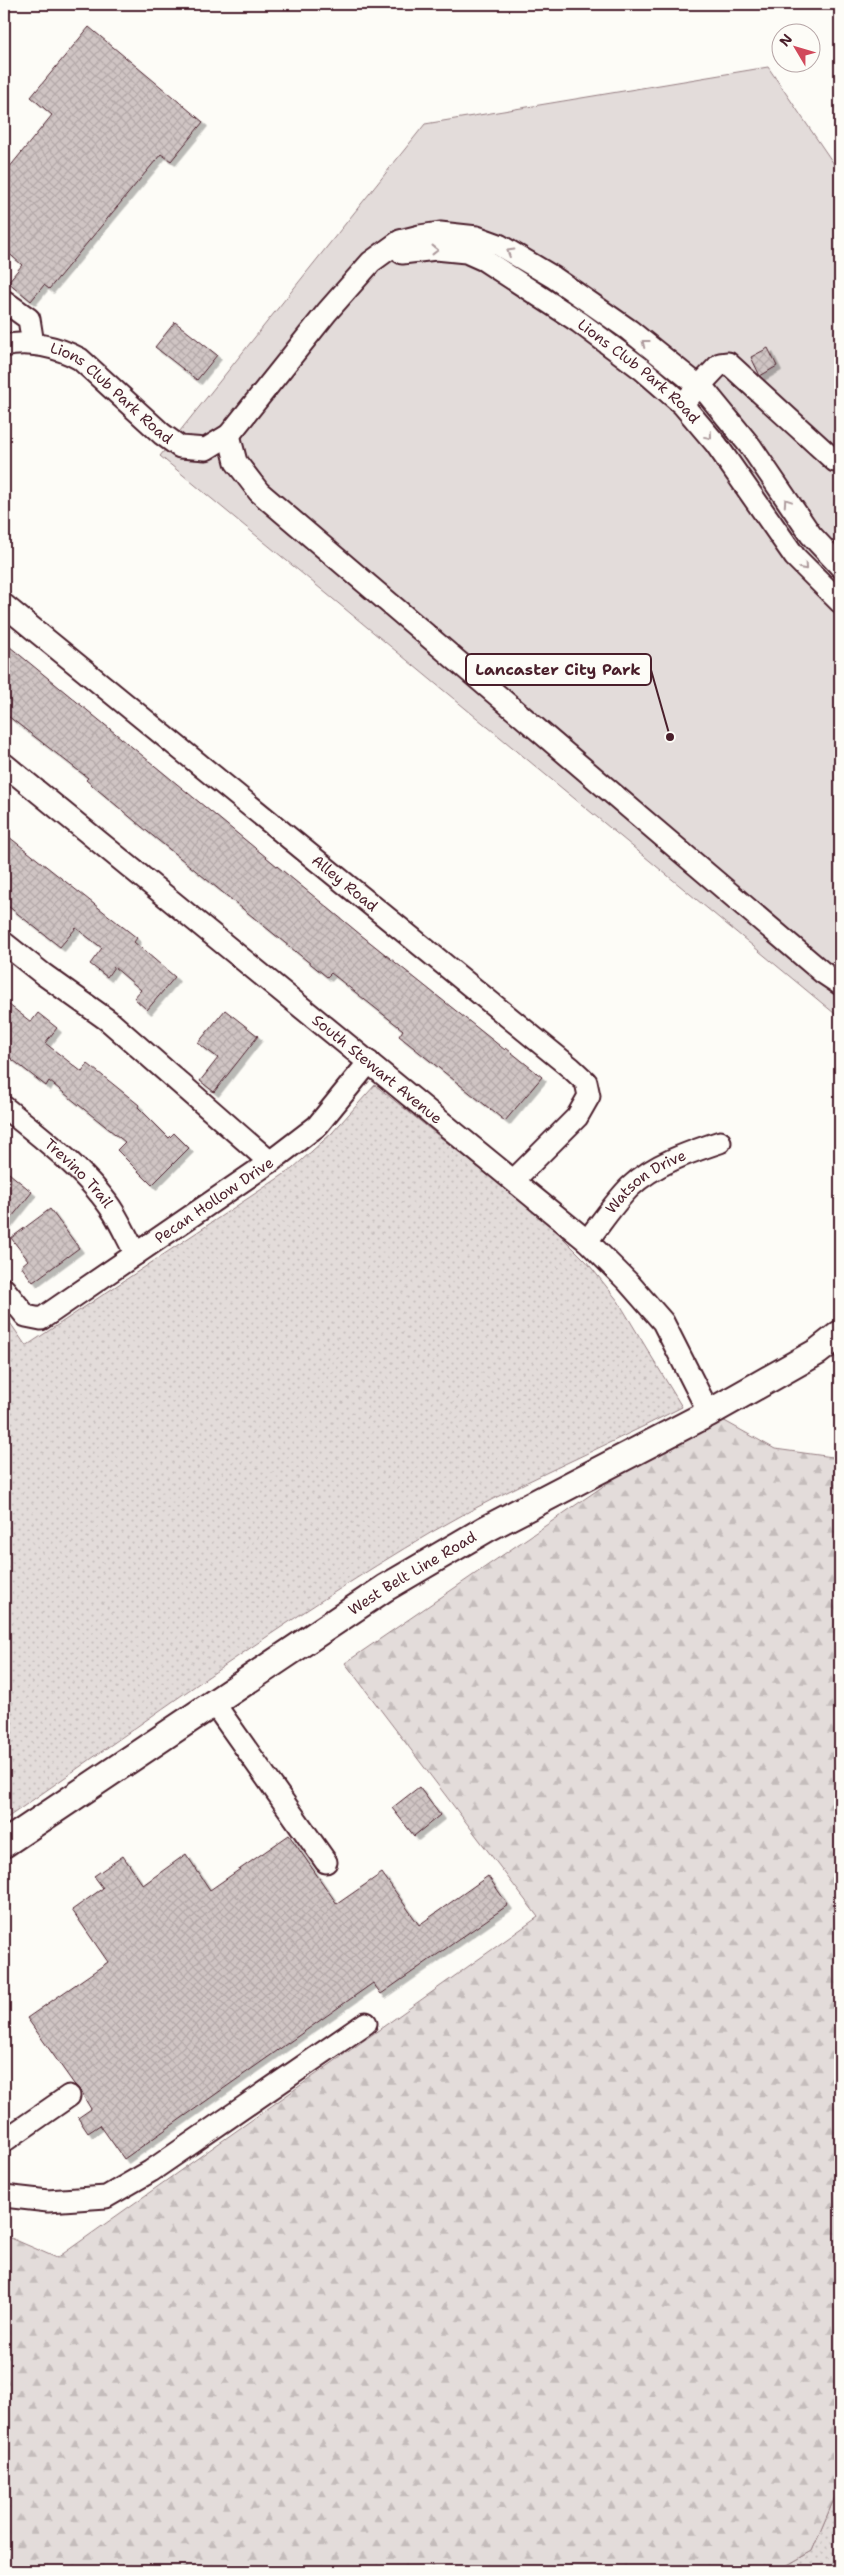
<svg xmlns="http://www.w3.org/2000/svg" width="844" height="2575" font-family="'Shantell Sans',sans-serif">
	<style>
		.grass { fill: url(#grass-dots); stroke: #967e82 }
		.forest { fill: url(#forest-firs); stroke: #967e82 }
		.green { fill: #e3dcda; stroke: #967e82 }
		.building { fill: url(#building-cross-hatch); stroke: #4a1f2b; filter: url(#shadow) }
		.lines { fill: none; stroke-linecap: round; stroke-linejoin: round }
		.minor-casing { stroke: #4a1f2b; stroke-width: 25 }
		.major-casing { stroke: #4a1f2b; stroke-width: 30 }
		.path { stroke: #4a1f2b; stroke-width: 3; stroke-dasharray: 4 4; stroke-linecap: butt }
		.minor { stroke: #fdfcf7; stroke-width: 21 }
		.major { stroke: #fdfcf7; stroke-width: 26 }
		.oneway { stroke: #ac999b }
		.labels { text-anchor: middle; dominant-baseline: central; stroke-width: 4.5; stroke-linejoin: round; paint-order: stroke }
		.street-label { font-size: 15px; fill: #4a1f2b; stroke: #fdfcf7 }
		.leader { fill: none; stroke: #4a1f2b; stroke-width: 2 }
		.callout-dot { fill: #4a1f2b; stroke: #fdfcf7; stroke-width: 2 }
		.callout { fill: #fdfcf7; stroke: #4a1f2b; stroke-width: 2 }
		.callout-label { font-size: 16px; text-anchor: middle; font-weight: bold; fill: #4a1f2b }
	</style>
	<defs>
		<pattern id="grass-dots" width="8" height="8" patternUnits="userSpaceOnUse" patternTransform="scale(1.25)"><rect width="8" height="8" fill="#e3dcda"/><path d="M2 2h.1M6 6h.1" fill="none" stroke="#c4bcbb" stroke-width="1.8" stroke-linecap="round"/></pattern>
		<pattern id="forest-firs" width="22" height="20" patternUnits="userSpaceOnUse" patternTransform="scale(1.25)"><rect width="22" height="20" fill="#e3dcda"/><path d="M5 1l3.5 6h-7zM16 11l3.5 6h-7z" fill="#c4bcbb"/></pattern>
		<pattern id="building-cross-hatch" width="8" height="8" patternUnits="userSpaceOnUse" patternTransform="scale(1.25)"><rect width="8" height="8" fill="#d0c5c4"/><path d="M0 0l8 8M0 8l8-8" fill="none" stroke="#b4a9a9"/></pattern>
		<filter id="shadow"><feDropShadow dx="4.5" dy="4.5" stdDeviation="0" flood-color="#0004"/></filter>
	</defs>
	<rect width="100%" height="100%" fill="#fdfcf7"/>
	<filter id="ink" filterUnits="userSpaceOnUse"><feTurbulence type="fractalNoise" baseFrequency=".02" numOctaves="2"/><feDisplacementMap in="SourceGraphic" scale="10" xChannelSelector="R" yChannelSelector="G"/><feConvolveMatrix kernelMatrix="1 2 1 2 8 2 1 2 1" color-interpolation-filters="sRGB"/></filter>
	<g filter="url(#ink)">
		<path class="grass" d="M375,1085L550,1225L586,1261L618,1301L682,1407C599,1450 513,1485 432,1532C284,1619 145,1722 4,1820V1314L26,1346L292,1169L332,1133Z
			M840,2485V2571H777L812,2551Z"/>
		<path class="forest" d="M710,1413L775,1449L840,1458V2485L812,2551L777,2571H4V2235L57,2258L538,1917L345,1663Z"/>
		<path class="green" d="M768,67L840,173V1018L160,456L425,124Z"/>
		<path class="building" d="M89,27L203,122L171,161L161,154L49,289L44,285L31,301L8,282L22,265L4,249V174L52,115L31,97Z
			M175,322L217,355L197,380L155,347Z
			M768,348L777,366L760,376L751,357Z
			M4,642L361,935L505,1050L506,1048L542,1077L505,1121L399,1036L403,1030L331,973L327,977L148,832L86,780L88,778L4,713Z
			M4,833L137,938L134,942L175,977L147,1010L134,998L141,990L114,967L107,977L90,964L102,948L76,928L60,947L4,903Z
			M4,1001L31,1022L38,1013L57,1028L45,1043L82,1072L88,1064L139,1105L138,1107L169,1138L174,1133L189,1148L152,1185L117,1150L125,1142L49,1081L46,1086L4,1053Z
			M225,1010L258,1036L214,1092L200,1081L218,1058L198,1043Z
			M4,1169L32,1192L4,1227Z
			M50,1209L79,1248L33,1282L21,1266L28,1260L11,1238Z
			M419,1787L440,1815L414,1836L392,1808Z
			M289,1835L337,1904L382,1873L419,1925L488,1876L508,1905L381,1994L373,1983L124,2159L100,2125L88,2133L78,2118L91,2109L79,2089L74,2084L27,2018L108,1962L72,1910L103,1888L94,1876L123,1856L143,1885L186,1854L210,1890Z"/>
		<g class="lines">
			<g class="minor-casing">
				<g id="minor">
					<path id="s1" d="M402,253L436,249L466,252L484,260L579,322L643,370L682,404L716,444L795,557L840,602"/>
					<path d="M4,301L29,319L33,344"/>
					<path id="s2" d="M4,346C29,340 58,347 80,359L162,434L180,447L206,449L229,435L327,312L371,262L400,241L420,236L440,233L477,237L499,245L553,277L629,330L706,392L751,447L811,535L840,566"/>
					<path d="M689,397L720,364L728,363L835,461"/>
					<path d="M229,435L236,462L259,492L822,972L840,984"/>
					<path id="s3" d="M4,605L571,1068L586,1082L589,1096L577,1117L514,1180"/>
					<path id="s4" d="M4,764L587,1241L628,1282L663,1322L709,1413"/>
					<path d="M4,943L43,974L109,1021L270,1162"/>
					<path id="s5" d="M4,1107C41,1137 89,1173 114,1213C122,1226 128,1240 136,1254"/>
					<path id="s6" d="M587,1241C601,1223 614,1203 630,1187C654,1164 690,1152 720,1142"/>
					<path id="s7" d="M4,1289L26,1316L41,1319L270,1162L317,1126L369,1062"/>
					<path d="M213,1702L326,1862"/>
					<path d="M4,2141L69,2096"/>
					<path d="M4,2196L48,2201L106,2197L151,2171L366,2023"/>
				</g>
			</g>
			<g class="major-casing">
				<g id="major">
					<path id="s8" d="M4,1844L385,1588L486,1529L709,1413L817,1352L840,1334"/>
				</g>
			</g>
			<path class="path" d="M831,2571L840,2555"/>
			<use href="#minor" class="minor"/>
			<use href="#major" class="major"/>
		</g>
		<defs><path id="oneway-chevron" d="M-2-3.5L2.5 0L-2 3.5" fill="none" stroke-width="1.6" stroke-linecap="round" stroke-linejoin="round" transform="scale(1.25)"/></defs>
		<g class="oneway">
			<use href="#oneway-chevron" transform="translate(435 250)"/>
			<use href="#oneway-chevron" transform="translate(510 252) rotate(-149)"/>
			<use href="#oneway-chevron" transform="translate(645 343) rotate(-142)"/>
			<use href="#oneway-chevron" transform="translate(709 436) rotate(50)"/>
			<use href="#oneway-chevron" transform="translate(787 502) rotate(-124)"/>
			<use href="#oneway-chevron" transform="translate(804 567) rotate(48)"/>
		</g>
	</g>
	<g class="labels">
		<g class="street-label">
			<text stroke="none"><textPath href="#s1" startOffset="275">Lions Club Park Road</textPath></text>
			<text stroke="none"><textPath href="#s2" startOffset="124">Lions Club Park Road</textPath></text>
			<text stroke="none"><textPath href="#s3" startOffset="440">Alley Road</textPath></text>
			<text stroke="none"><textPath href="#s4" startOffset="482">South Stewart Avenue</textPath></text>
			<text stroke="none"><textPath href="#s5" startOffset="100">Trevino Trail</textPath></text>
			<text stroke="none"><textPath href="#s6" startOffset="85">Watson Drive</textPath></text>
			<text stroke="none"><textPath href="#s7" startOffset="260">Pecan Hollow Drive</textPath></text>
			<text stroke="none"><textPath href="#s8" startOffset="490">West Belt Line Road</textPath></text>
		</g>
	</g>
	<path class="leader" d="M670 737L651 670"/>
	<circle class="callout-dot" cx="670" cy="737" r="5"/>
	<rect class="callout" x="466" y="654" width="185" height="31" rx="5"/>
	<g class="callout-label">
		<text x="558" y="675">Lancaster City Park</text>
	</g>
	<rect width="844" height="2575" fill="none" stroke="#fdfcf7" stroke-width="20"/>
	<rect x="10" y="10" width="824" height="2555" fill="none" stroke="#4a1f2b" stroke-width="2" filter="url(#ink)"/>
	<g transform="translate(796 48) rotate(308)"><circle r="24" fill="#fdfcf7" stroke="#b5a4a5"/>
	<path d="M0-4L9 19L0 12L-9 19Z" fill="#d1495b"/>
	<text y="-8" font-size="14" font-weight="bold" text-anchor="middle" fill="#4a1f2b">N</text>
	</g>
</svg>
